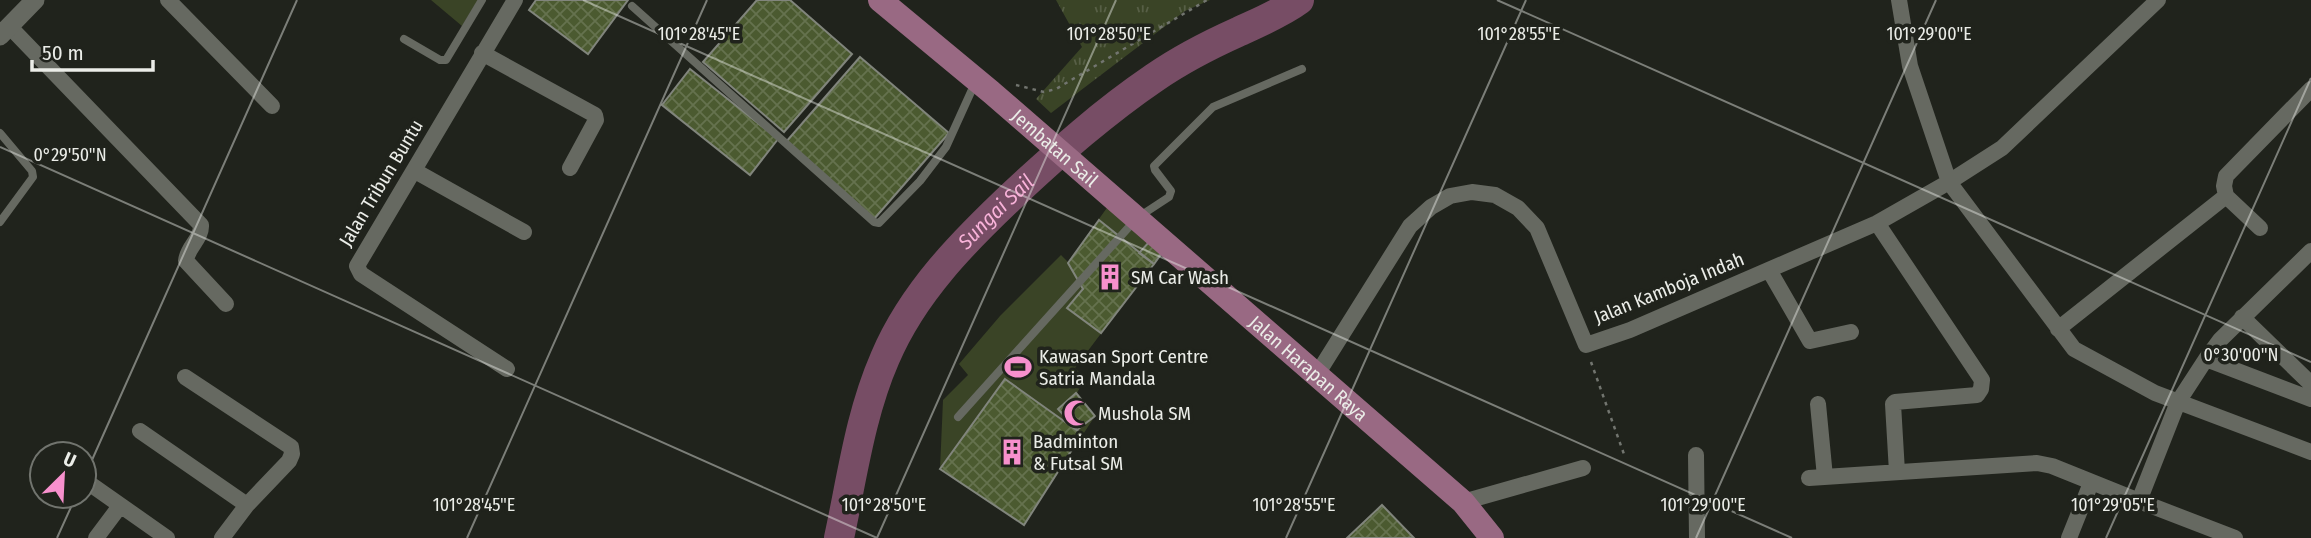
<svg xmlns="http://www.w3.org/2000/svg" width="2311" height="538" font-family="'Fira Sans Condensed',sans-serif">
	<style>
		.grass { fill: url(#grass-tufts) }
		.pitch { fill: #3a4426 }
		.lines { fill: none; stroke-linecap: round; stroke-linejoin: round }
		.river { stroke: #774d65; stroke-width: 30 }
		.building { fill: url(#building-cross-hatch); stroke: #81857c; stroke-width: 2 }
		.path { stroke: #72756f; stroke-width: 2.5; stroke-dasharray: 3.5 5; stroke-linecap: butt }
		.service { stroke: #666961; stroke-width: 8 }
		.minor { stroke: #666961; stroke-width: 16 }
		.tertiary { stroke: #666961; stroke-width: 19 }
		.primary { stroke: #996983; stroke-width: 24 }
		.ticks { fill: none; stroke: #ebede8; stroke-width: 2; stroke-opacity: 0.45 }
		.labels { text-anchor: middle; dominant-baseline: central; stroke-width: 7; stroke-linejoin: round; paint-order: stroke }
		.street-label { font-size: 19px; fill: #ebede8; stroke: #20231c }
		.poi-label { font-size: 19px; fill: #ebede8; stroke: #20231c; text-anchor: start }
		.water-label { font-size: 21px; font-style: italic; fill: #f8b2d9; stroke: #20231c }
		.ticks-label { font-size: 18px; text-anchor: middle; fill: #ebede8; stroke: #20231c; stroke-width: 7; stroke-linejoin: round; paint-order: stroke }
	</style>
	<defs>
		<pattern id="grass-tufts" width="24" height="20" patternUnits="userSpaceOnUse" patternTransform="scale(1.75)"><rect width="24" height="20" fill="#3a4426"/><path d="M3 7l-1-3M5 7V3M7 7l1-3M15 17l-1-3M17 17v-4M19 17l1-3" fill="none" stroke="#575f46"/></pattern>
		<pattern id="building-cross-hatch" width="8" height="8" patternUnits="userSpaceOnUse" patternTransform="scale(1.75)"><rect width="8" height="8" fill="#4b5a30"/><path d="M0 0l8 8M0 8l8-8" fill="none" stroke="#65724e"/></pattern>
	</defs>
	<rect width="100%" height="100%" fill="#20231c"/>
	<path class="grass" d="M1056,0H1210L1185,11L1051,113L1036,99L1082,47Z"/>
	<path class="pitch" d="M431,0H478L462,26Z
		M1109,205L1164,250L1075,368L1085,378L1077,393L1095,416L1024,525L940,469L943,400L968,375L959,364L1000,316L1061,255L1068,262Z"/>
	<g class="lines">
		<path class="river" id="s1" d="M839,538C852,478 860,415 885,358C913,292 964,241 1015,193C1059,152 1104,112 1154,78C1180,60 1209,45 1238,32C1259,22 1280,14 1299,0"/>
	</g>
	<path class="building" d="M536,0H628L588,54L529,10Z
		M757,0H790L852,54L784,132L703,62Z
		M860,57L949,133L874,219L786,142Z
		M690,69L778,139L750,175L662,105Z
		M1099,220L1154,264L1101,333L1067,308L1083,289L1068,263Z
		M1150,241L1164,250L1154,264L1139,253Z
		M1005,379L1082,434L1024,525L940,469Z
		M1076,393L1095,416L1077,430L1058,409Z
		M1382,505L1414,538H1347Z"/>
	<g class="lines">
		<path class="path" d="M1016,85L1044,92L1056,89L1207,0
			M1591,362L1625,457"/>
		<path class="service" d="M632,6L874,222L879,223L920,181L946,147L975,83
			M404,39L440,60H446L482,0
			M0,133L32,171L33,177L0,222
			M958,417L1137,218L1169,197L1171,191L1155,170L1154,166L1213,107L1302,69"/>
		<path class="minor" d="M168,0L272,106
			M1899,0L1910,66L1949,182L2074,349L2155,393L2311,452
			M10,27L201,225C202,239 187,247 186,261L226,304
			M482,53L595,115L596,120L570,168
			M415,171L524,232
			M2226,196L2260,228
			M1877,223L1982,380L1981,389L1977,395L1895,402L1893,404L1897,472
			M1769,270L1810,341L1851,332
			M2242,317L2311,384
			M2058,329L2226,196L2224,186L2226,176L2311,89
			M2206,359L2311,399
			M507,369L361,274L357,266L515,0
			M1316,376L1410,226L1431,207L1450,196L1472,192L1495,195L1518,208L1537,228L1586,345L1630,330L1877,223L1949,182L2002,148L2158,0
			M185,377L291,447L292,454L289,461L247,505L222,538
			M1818,404L1825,477
			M140,431L247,505
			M1696,455L1697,538
			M1809,478L2037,463L2052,466L2139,501L2178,402L2206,359L2220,340L2311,251
			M93,486L167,538
			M2139,501L2235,538
			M1463,502L1583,468
			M96,538L120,506
			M2069,538L2091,483"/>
		<path class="tertiary" d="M0,36L35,0"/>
		<path class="primary" id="s2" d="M880,0L991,92L1463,502L1492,538"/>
	</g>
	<path class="ticks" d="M583,0L1792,538M1497,0L2311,362M0,147L877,538M84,478L297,0M57,538L76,496M467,538L707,0M877,538L1116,0M1286,538L1526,0M1696,538L1936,0M2106,538L2311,78"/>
	<defs>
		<g id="building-bare" transform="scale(2.1)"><path d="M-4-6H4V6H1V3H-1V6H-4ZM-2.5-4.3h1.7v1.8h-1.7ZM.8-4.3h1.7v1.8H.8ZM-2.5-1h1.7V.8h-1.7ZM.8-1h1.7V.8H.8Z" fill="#f790cd" stroke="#20231c" stroke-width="2.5" paint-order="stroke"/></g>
		<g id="stadium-bare" transform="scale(2.1)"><path d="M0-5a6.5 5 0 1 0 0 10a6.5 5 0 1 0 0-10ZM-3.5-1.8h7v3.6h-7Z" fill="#f790cd" stroke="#20231c" stroke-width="2.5" paint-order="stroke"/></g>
		<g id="mosque-bare" transform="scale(2.1)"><path d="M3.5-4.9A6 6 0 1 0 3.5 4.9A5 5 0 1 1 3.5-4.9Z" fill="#f790cd" stroke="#20231c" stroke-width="2.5" paint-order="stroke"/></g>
	</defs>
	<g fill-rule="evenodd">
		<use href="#building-bare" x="1110" y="277"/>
		<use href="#stadium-bare" x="1018" y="367"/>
		<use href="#mosque-bare" x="1077" y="413"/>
		<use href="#building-bare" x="1012" y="452"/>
	</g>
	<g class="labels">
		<g class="street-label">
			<text stroke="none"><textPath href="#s2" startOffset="229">Jembatan Sail</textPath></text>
			<text transform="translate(381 183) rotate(-59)">Jalan Tribun Buntu</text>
			<text transform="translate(1669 288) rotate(-22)">Jalan Kamboja Indah</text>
			<text stroke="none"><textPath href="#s2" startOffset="565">Jalan Harapan Raya</textPath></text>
		</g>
		<g class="poi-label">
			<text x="1131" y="277">SM Car Wash</text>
			<text x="1039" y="356">Kawasan Sport Centre<tspan x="1039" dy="22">Satria Mandala</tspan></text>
			<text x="1098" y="413">Mushola SM</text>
			<text x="1033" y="441">Badminton<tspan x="1033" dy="22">&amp; Futsal SM</tspan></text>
		</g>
		<g class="water-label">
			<text stroke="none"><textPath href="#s1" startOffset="371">Sungai Sail</textPath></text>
		</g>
	</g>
	<g class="ticks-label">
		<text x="699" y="40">101°28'45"E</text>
		<text x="1109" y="40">101°28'50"E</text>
		<text x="1519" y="40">101°28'55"E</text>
		<text x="1929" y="40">101°29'00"E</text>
		<text x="70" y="161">0°29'50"N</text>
		<text x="2241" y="361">0°30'00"N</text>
		<text x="474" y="511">101°28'45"E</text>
		<text x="884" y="511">101°28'50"E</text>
		<text x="1294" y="511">101°28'55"E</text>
		<text x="1703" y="511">101°29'00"E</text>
		<text x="2113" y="511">101°29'05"E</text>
	</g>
	<g transform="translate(63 475) rotate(24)"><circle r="33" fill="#20231c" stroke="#71746e" stroke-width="2"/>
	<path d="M0-5L12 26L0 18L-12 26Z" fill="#f790cd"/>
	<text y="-10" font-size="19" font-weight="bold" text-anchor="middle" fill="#ebede8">U</text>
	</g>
	<path d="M32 60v10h121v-10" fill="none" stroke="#ebede8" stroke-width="3.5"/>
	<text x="42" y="60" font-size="21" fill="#ebede8" stroke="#20231c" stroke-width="5" paint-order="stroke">50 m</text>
</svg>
